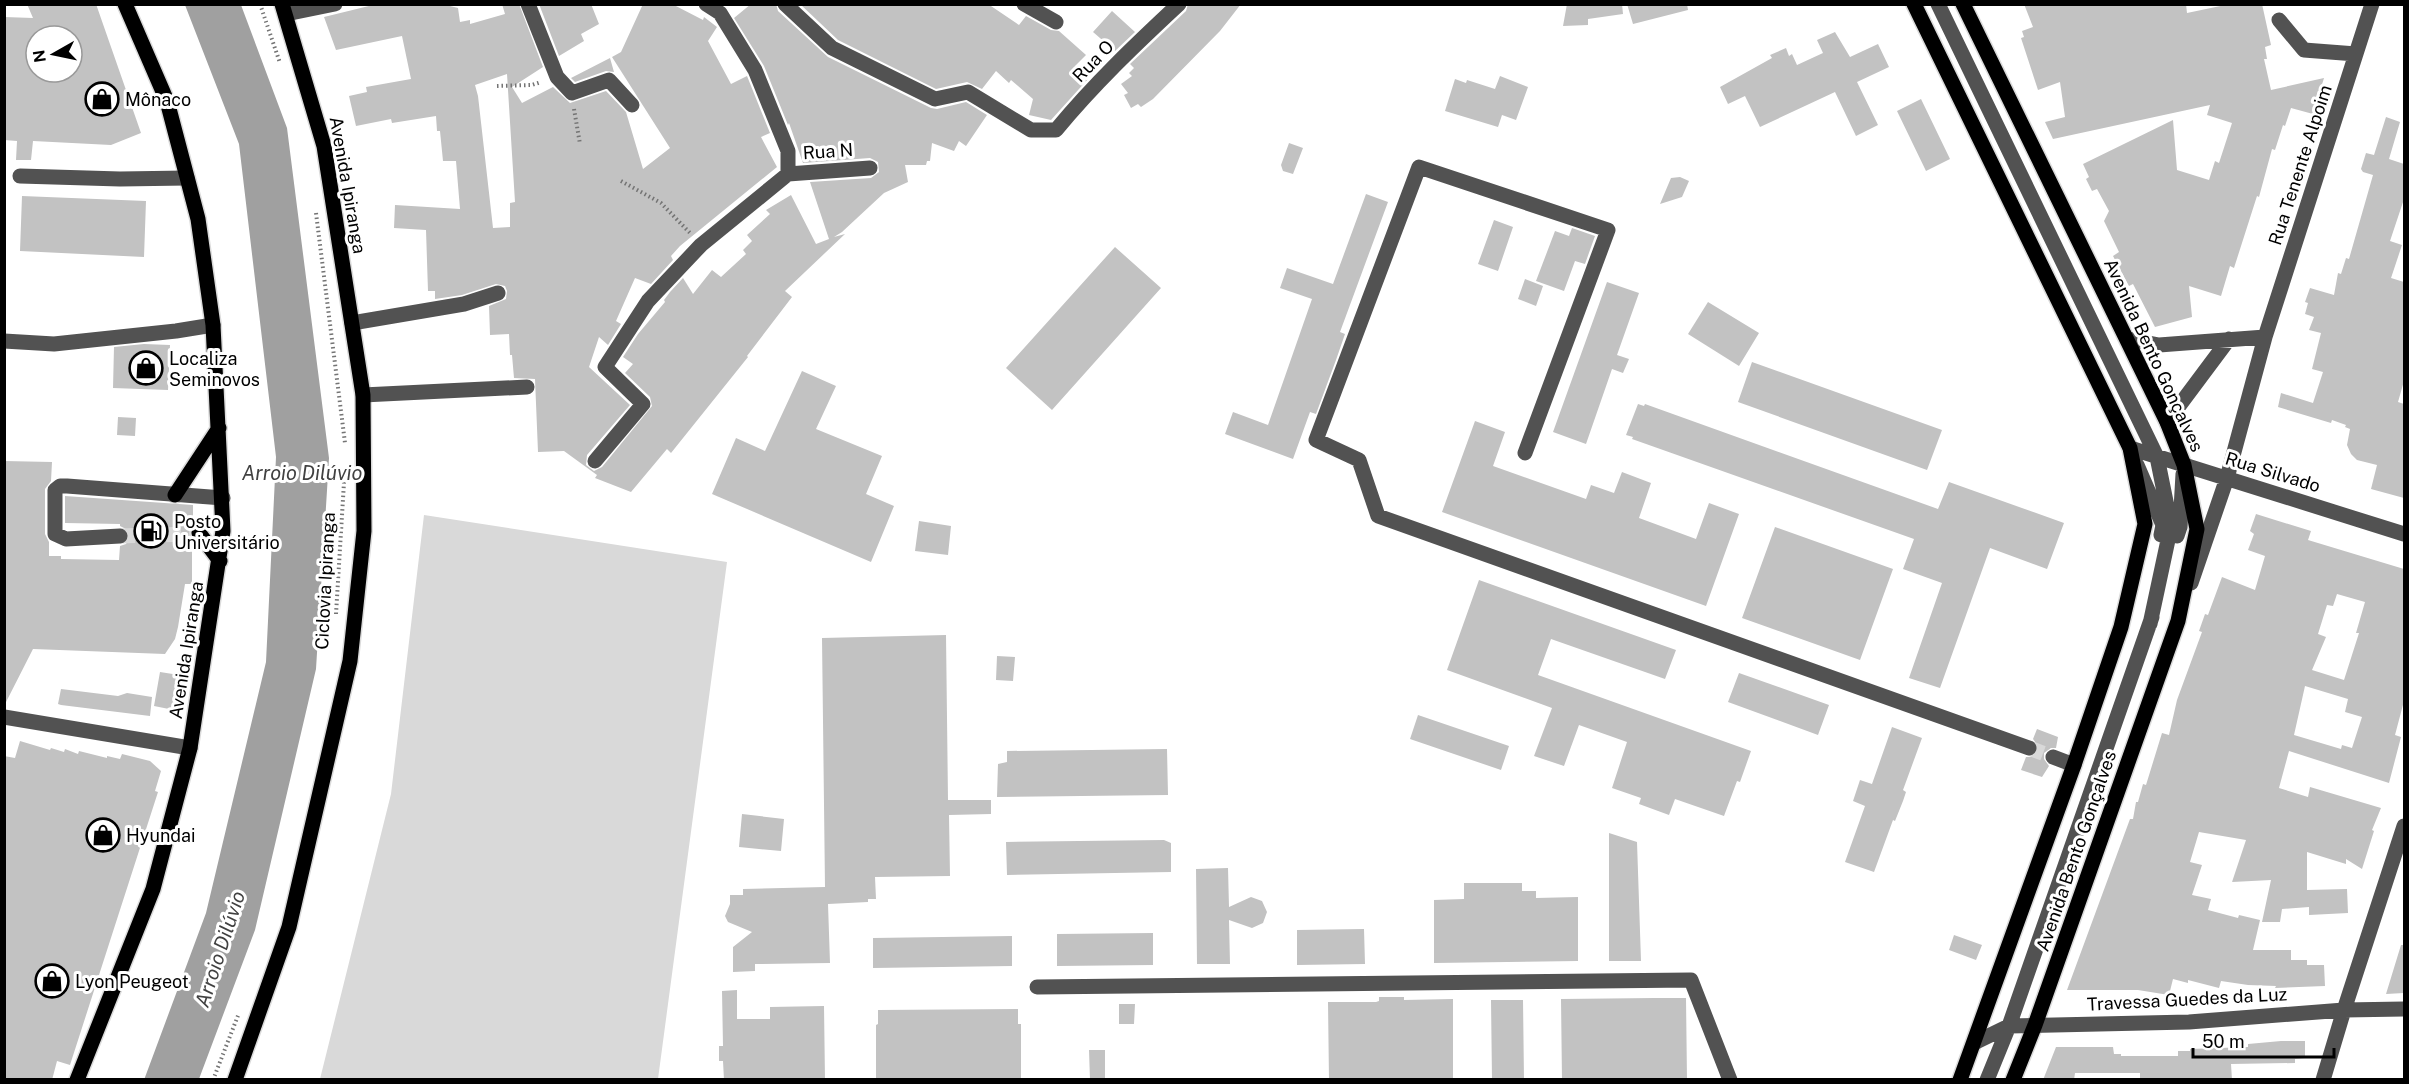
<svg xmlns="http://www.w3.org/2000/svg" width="2409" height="1084" font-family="'Public Sans',sans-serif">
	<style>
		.green { fill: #d9d9d9 }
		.water { fill: #a0a0a0 }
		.building { fill: #c2c2c2; fill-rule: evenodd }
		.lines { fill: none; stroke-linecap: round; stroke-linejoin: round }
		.minor-tunnel { stroke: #d9d9d9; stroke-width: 15; stroke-dasharray: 15 8; stroke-linecap: butt }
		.major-casing { stroke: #dbdbdb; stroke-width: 18 }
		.path { stroke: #747474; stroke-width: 4; stroke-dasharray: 1.5 3; stroke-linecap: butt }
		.minor { stroke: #525252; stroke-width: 15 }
		.major { stroke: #000; stroke-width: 15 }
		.labels { text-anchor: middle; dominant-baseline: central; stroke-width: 6; stroke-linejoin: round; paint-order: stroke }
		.street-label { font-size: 18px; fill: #000; stroke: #fff }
		.poi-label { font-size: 18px; fill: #000; stroke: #fff; text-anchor: start }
		.water-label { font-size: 20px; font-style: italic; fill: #414141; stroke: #fff }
	</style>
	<rect width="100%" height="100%" fill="#fff"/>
	<path class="green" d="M424,515L727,562L658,1079H320L391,794Z"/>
	<path class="water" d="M185,5H241L287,128L329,458L316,669L255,930L199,1079L144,1080L206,913L266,662L276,457L239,144Z"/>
	<path class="building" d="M27,4H96L141,133L111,145L33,141L31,160H16L17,141L4,140V17L33,18ZM36,36H72V72H36Z
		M377,4H442L458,8L460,22L470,20V24L505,14L502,4H519L543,67L512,87L522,103L553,87L570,103L606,91L626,112L643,169L670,148L612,57L621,52L643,4H672L703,20L704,17L717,27L708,41L731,84L747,76L770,133L761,137L777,167L680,246L671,256L673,260L651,284L635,278L616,321L621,324L608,345L599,337L589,367L630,405L587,455L586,465L594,471L602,467L652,406L650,397L625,373L633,364L623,357L638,334L665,302L664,300L670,292L683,278L693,294L712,270L721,277L746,254L743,250L752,241L747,235L770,214L766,210L791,195L816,244L829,239L810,182L871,178L879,172L878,162L870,158L803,163L789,123L788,125L764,66L734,18L751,4H776L778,11L828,57L931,108L937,109L966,102L987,115L966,146L959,141L954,151L932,143L930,161H927L926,165H905L908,182L884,193L842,232L834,237L845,234L785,291L792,297L747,356L748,357L671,453L667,449L631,492L595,478L597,475L564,451L538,452L535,379L514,378L512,355H510L509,334L490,335L489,306L506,299L507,291L505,286L496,284L462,295L435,299V291H428L426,230L394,228L395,205L460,209L456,161H443L440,131H437L436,116L392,123L391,119L356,126L349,96L367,92L366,87L411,79L402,36L336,50L324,17ZM507,74L515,202L510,203V227L493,228L478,96L475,85Z
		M539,4H591L599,24L581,34L584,41L559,56Z
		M800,4H988L1019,25L1026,16L1051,30L1059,31L1086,55L1075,66L1088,79L1051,120L1029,115L1033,99L1011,80L1009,83L996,71L982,89L967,82L936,89L838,40Z
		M1188,4H1241L1220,31L1153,99L1141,107L1138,104L1131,108L1124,95L1128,93L1121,84L1132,76L1129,73L1134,68L1130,64L1186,11Z
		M1567,4H1622L1623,14L1588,19V25L1563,26Z
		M1627,4H1687L1688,10L1633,24Z
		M2024,4H2186L2187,13L2230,4H2262L2271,45L2265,47L2267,59H2264L2271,90L2324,78L2313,114L2291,108L2285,126L2283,125L2275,150L2272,149L2259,197L2257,196L2234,268L2230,266L2221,296L2189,286L2192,317L2155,327L2133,284L2129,286L2113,256L2119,252L2104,221L2109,211L2097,189L2092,191L2086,179L2089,177L2083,164L2173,120L2177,170L2209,180L2215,161L2219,163L2232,123L2207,115L2210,105L2053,139L2045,122L2065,117L2060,82L2038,90L2021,38L2024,37L2022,31L2033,27Z
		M1112,11L1135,32L1115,51L1093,32Z
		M1835,32L1850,57L1878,44L1889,67L1857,82L1878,125L1856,136L1835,92L1760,127L1745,96L1728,104L1720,87L1772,58L1770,55L1786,48L1789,56L1792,54L1797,65L1823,53L1817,40Z
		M610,58L614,72L606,71L575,82L571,78Z
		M1500,76L1528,87L1516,120L1502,115L1498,127L1445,111L1455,79L1466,83L1467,80L1495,89Z
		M1921,99L1950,159L1926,171L1897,111Z
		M2386,117L2400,122L2389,159L2404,164V199L2390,241L2402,245L2391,278L2404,282V381L2398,402L2404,404V498L2371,489L2377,465L2357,460L2351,454L2347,445L2350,429L2345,427L2346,425L2332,420L2331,423L2278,407L2281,393L2313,403L2323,372L2312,369L2321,333L2309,330L2314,317L2305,314L2308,303L2305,302L2310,288L2334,295L2338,273L2341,274L2346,258L2349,259L2373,175L2363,172L2361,169L2366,153L2374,155Z
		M1289,143L1303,148L1293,174L1283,171L1281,165Z
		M1680,177L1689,181L1682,197L1660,204L1671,178Z
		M1366,194L1388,202L1340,332L1345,334L1336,360L1316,414L1310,412L1293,459L1225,434L1233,412L1268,425L1312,299L1280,288L1287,268L1333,284Z
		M22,196L146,201L144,257L20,251Z
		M1494,220L1513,227L1498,271L1478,264Z
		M1572,228L1595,236L1585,264L1575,261L1564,291L1536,281L1555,231L1569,236Z
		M1115,247L1161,288L1052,410L1006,368Z
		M1525,279L1543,286L1536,306L1518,299Z
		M1607,282L1639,293L1617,355L1629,359L1623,373L1612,369L1586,444L1553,432Z
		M1708,302L1759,333L1739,366L1688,334Z
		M144,344L170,345L168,390L113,388L114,347Z
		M1752,362L1942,430L1927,470L1738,402Z
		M802,371L836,386L816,429L882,456L866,494L894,506L871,562L712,494L736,438L765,451Z
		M1638,404L1644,406L1645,404L1938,509L1949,482L2064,523L2047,569L1990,548L1940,688L1909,678L1942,583L1903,569L1914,539L1632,439L1633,437L1626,435Z
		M118,417L136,418L135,436L117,435Z
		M1475,421L1505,432L1493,466L1586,499L1591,485L1614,493L1622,472L1651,483L1639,518L1696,539L1709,503L1739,514L1706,606L1442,512Z
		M4,461L52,462L51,481L45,489V534L49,542V556H61V559L119,560L120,546L126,544L130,536L128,530L120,526V524L65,523V496L193,505V526L189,534L192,540V584H185L178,627L175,639L165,654L33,649L4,706Z
		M2256,514L2311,531L2308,540L2404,569V701L2395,735L2401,737L2389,783L2289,751L2279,788L2308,797L2310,787L2381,808L2372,830L2374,831L2362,869L2346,859V864L2307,852V890L2347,889L2348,913L2309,915V907L2282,909L2280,922H2262L2271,880L2232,882L2246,840L2199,832L2190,862L2202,865L2192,895L2211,899L2208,910L2238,918L2239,915L2260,920L2253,950H2291V960H2307V965H2324L2325,986L2275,988L2276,986L2248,985L2221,981L2219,988L2188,980V983L2173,979L2169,995L2138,990H2067L2130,819H2133L2136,802H2138L2143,784L2146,785L2162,733L2169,735L2177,700L2202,632L2199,631L2205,614L2208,615L2222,577L2255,590L2265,556L2248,550L2254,534L2250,531ZM2337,594L2365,602L2356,633H2359L2344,680L2312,670L2326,637L2318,634L2327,605L2333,606ZM2305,686L2348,699L2345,712L2362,717L2352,748L2342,745L2341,749L2294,735Z
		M919,521L951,526L948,555L915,551Z
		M1775,527L1893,569L1860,660L1742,618Z
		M1479,580L1676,650L1665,679L1551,639L1538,675L1751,751L1740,782L1737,781L1724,816L1675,799L1669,815L1639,804L1641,798L1612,788L1627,742L1579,725L1564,766L1534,756L1552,708L1447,670Z
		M946,635L948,800H991V814L949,815L950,876L875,877L876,899H868V902L828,904L830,963L755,964V971L733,972V947L752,932L728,922L725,916L730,904V895H743V889L825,887L822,638Z
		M997,656L1015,657L1013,681L996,680Z
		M160,672L179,675L174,710L154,706Z
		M1739,673L1829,705L1818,735L1728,702Z
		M61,689L118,696L127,693L152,697L150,716L61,705L58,704Z
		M1418,715L1509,746L1501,770L1410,739Z
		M1892,727L1922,738L1903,790L1906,792L1903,801L1895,821L1893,820L1874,872L1845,862L1865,806L1853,801L1860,780L1872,784Z
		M2037,729L2058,737L2056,748H2051L2044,753V759L2049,766L2042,777L2021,770L2026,757H2031L2038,752V746L2033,739Z
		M20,741L50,750L51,748L64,752L65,749L78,754L79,751L107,758V756L120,759L122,754L150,761L161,771L155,791L158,792L70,1065L57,1061L52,1080H4V756L15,758Z
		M1167,749L1168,795L997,797L998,764L1007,762V751Z
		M742,814L784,819L781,851L739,847Z
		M1609,833L1637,842L1641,961H1609Z
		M1164,840L1171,843V872L1007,875L1006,842Z
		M1228,868L1229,907L1251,897L1262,901L1267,912L1263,923L1252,928L1229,920L1230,964H1197L1196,869Z
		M1464,883H1522V891H1536V898L1578,897V961L1434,963V900L1464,899Z
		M1364,929L1365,964L1297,965V930Z
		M1153,933V965L1057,966V934Z
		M1954,935L1982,945L1976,960L1949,950Z
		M1012,936V966L873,968V938Z
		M2401,945H2404V993L2386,994Z
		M737,990V1019H770V1007L824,1006L825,1080H724L723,1061H719V1046H723L722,991Z
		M1379,997H1404V1000L1453,999V1080H1329L1328,1002H1376L1379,1001Z
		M1654,998H1686L1687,1080H1562L1561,999Z
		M1491,1000H1523L1524,1080H1492Z
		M1119,1004H1135L1134,1024H1119Z
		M1018,1009V1024H1021V1080H876V1025L878,1024V1010Z
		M2281,1041H2305V1058L2295,1059V1063L2231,1064L2232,1080H2140V1073H2075L2074,1080H2043L2056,1047H2113L2114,1054H2121V1056H2178V1051H2190V1049L2248,1047V1044Z
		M1089,1050H1105V1080H1090Z"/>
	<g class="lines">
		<path class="minor-tunnel" d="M120,536L192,534
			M2029,748L2053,757"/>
		<g class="major-casing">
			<path id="major" d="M1914,4L2130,448L2145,524L2121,627L2074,765L1960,1080
				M1963,4L2167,422L2184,465L2197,529L2178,621L2035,1025L2013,1080
				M175,495L219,428
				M199,533L220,561
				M77,1080L153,889L190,748L223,531L213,325L198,219L167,101L125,4
				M235,1080L289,927L350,661L364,531L363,395L324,146L282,4"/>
		</g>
		<path class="path" d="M260,4L280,63
			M497,86L532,85L541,82
			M574,109L580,144
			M621,181L661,203L690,233
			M316,213L345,443
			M336,614L345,466
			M213,1080L239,1013"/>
		<path class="minor" d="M528,4L557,77L572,93L609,80L632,105
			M706,4L720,13L755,70L788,151V174
			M785,4L832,48L935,99L968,92L1031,130H1056C1094,84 1136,44 1179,4
			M1024,4L1056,22
			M1938,4L2157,457L2171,526L2150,624
			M286,14L335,4
			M2279,20L2304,50L2356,54
			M788,174L870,168
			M20,176L120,179L187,178
			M352,323L464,304L498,293
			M2128,339L2159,345L2265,337
			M4,341L54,344L176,331L213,325
			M363,395L527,387
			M2167,422L2229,339
			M2130,448L2404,534
			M1525,453L1608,230L1419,167L1316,440L1359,460L1378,516L2029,748
			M595,461L643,404L605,367L648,301L701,245L788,174
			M2137,465L2163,525L2161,535
			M120,536L66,539L55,534V490L60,486H67L223,498
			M2177,536L2180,527L2183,474
			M2191,583L2227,478L2265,337L2372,4
			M4,717L190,748
			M2053,757L2074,765
			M1037,987L1691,980L1730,1080
			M1976,1042L2009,1026L2189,1022L2344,1010L2404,1009
			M1987,1080L2009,1026L2152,617
			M2323,1080L2344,1010L2404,826"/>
		<use href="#major" class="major"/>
	</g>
	<defs>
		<g id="shop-ring" transform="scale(1.725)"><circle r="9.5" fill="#fff" stroke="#000" stroke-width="1.5"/><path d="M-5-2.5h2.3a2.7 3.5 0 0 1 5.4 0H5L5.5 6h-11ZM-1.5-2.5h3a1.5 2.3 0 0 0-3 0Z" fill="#000"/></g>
		<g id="fuel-ring" transform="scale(1.725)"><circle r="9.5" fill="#fff" stroke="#000" stroke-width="1.5"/><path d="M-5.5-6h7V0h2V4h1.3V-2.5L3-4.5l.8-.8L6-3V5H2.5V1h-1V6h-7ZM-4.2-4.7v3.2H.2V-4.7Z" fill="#000"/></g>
	</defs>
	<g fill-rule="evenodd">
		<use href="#shop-ring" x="102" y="99"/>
		<use href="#shop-ring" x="146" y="368"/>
		<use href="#fuel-ring" x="151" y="531"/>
		<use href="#shop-ring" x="103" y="835"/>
		<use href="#shop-ring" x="52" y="981"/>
	</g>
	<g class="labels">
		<g class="street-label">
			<text transform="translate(1093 61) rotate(-46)">Rua O</text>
			<text transform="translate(828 151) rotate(-4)">Rua N</text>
			<text transform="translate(2300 165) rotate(-72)">Rua Tenente Alpoim</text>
			<text transform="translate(348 185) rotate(80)">Avenida Ipiranga</text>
			<text transform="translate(2154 355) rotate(65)">Avenida Bento Gonçalves</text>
			<text transform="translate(2273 472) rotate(17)">Rua Silvado</text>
			<text transform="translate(325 581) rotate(-87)">Ciclovia Ipiranga</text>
			<text transform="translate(186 650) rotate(-81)">Avenida Ipiranga</text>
			<text transform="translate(2076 851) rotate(-71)">Avenida Bento Gonçalves</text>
			<text transform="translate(2187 999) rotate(-3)">Travessa Guedes da Luz</text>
		</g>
		<g class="poi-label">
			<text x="125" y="99">Mônaco</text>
			<text x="169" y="358">Localiza<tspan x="169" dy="21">Seminovos</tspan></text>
			<text x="174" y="521">Posto<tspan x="174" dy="21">Universitário</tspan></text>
			<text x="126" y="835">Hyundai</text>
			<text x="75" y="981">Lyon Peugeot</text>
		</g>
		<g class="water-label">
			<text x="302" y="473">Arroio Dilúvio</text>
			<text transform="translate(220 949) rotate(-72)">Arroio Dilúvio</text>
		</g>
	</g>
	<rect width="2409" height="1084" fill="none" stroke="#000000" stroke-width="12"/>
	<g transform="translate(54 54) rotate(261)"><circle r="28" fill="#ffffff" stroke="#999999" stroke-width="1.5"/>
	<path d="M0-4.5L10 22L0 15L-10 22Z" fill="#000000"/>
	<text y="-9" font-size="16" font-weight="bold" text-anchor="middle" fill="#000000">N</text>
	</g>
	<path d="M2193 1048v9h141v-9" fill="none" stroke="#000000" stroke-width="3"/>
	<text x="2202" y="1048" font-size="18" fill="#000000" stroke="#ffffff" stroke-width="4.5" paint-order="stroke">50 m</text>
</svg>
